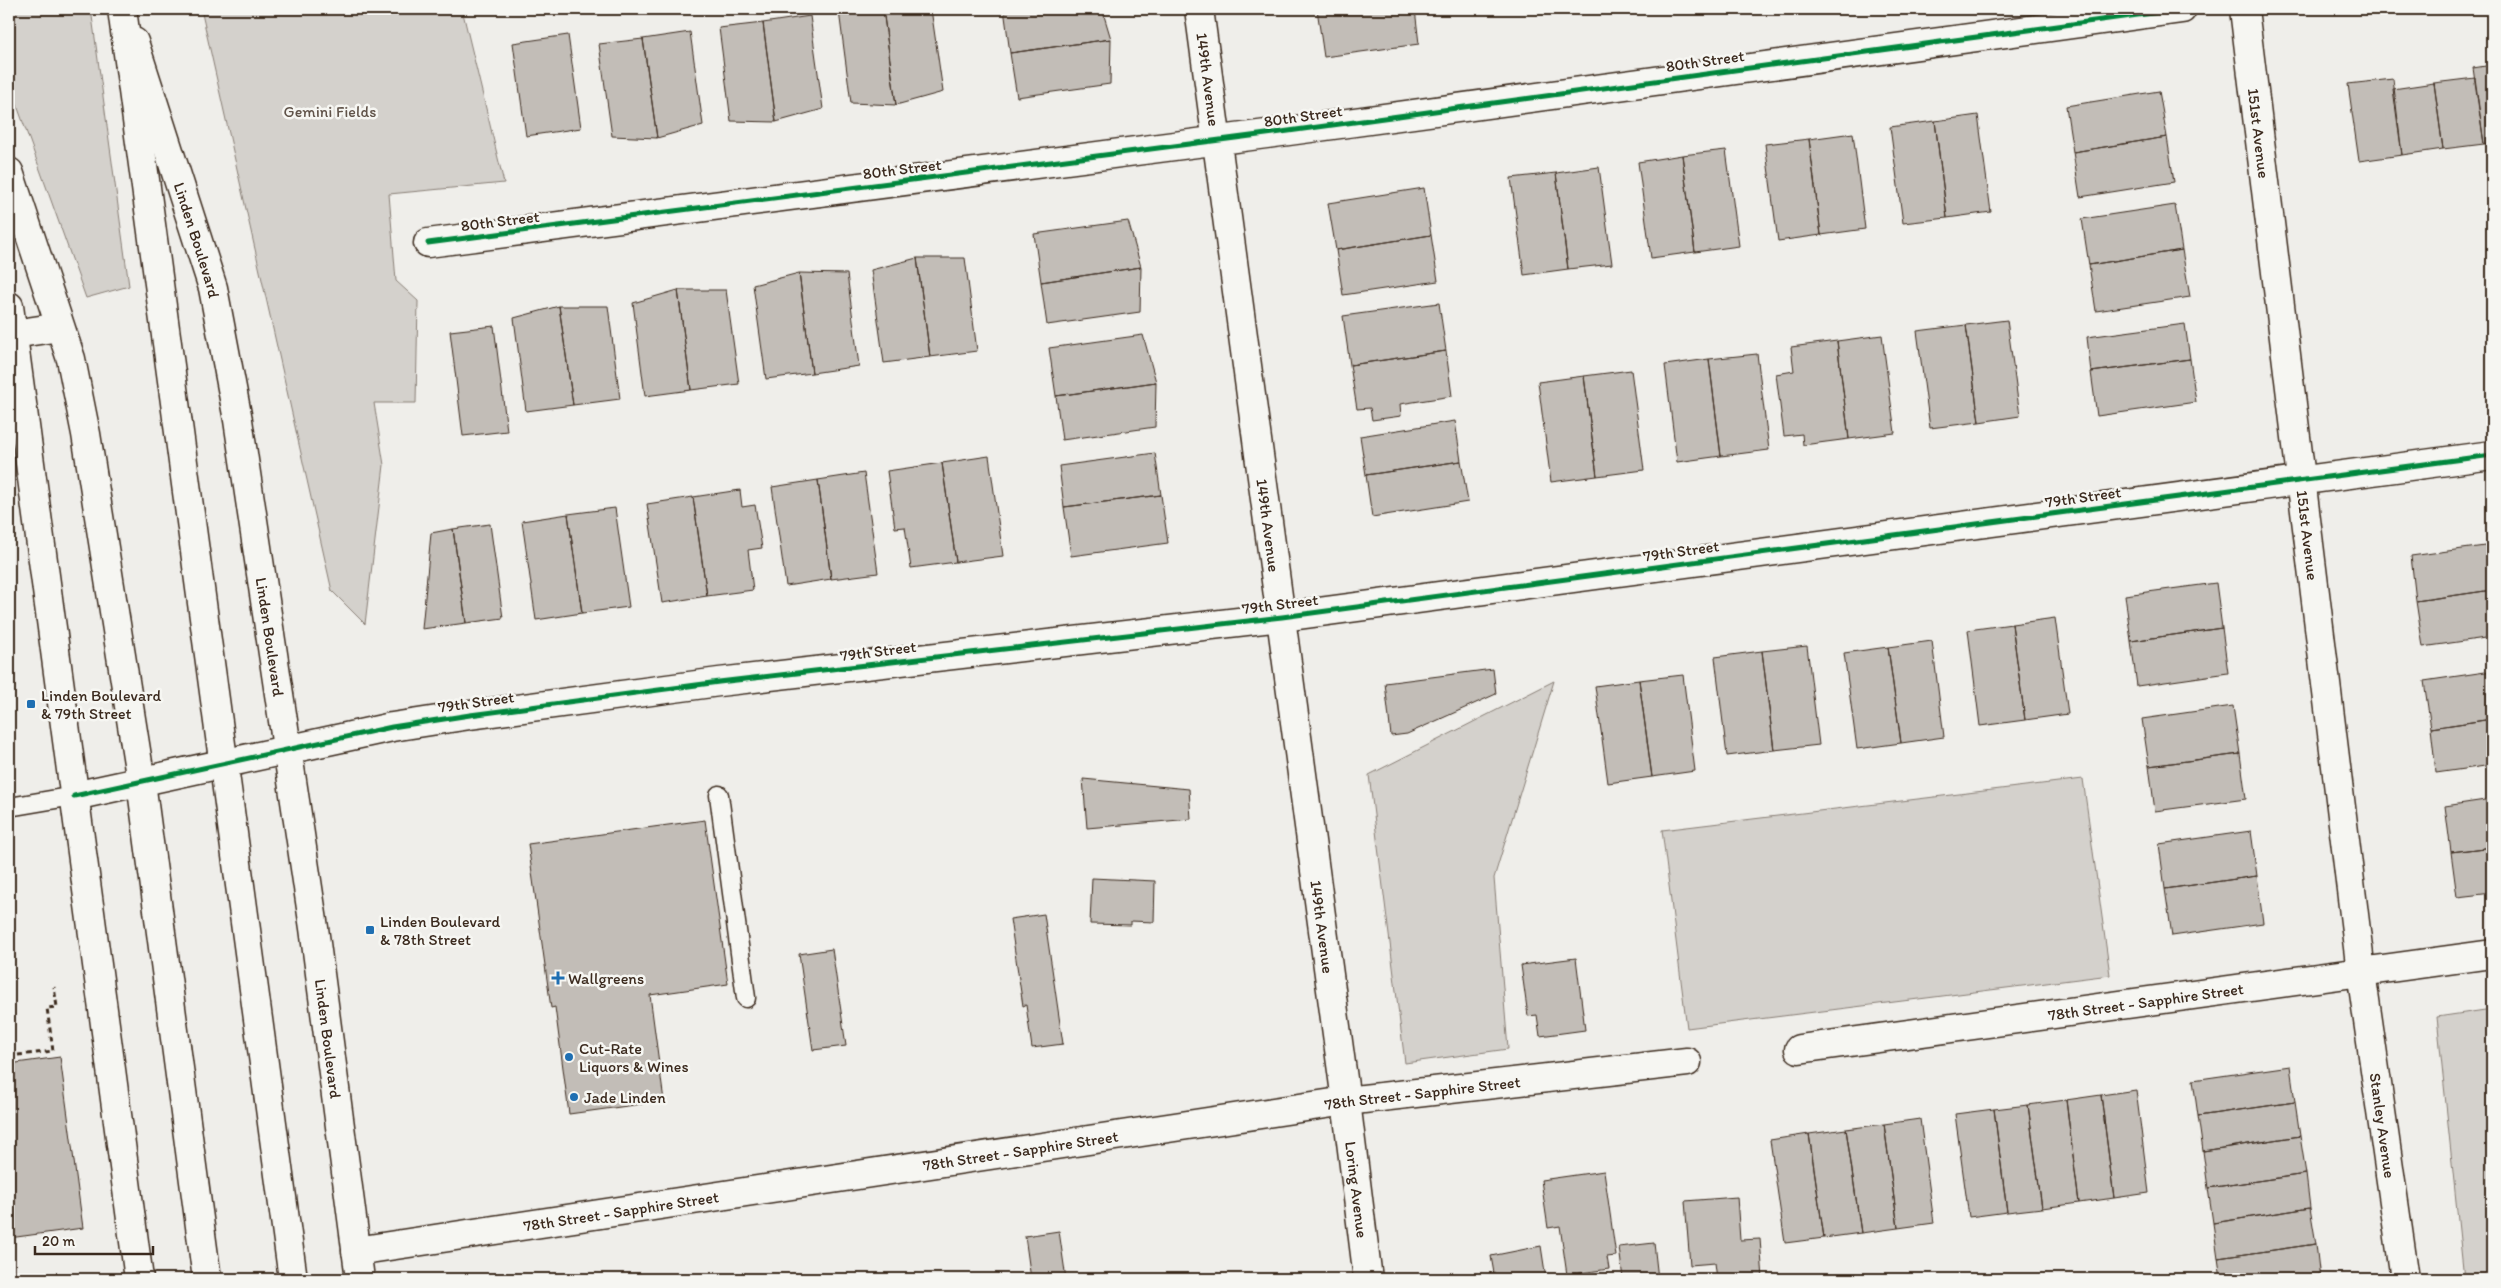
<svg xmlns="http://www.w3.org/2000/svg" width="2501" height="1288" font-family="Itim,sans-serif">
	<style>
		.green { fill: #d4d1cc; stroke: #887e75 }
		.building { fill: #c2bdb7; stroke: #3b2a1e }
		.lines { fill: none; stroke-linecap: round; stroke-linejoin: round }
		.lane-casing { stroke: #3b2a1e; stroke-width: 21 }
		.street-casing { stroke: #3b2a1e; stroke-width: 31 }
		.secondary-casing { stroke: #3b2a1e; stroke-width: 31 }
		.highway-casing { stroke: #3b2a1e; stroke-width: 31 }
		.path { stroke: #3b2a1e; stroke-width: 3; stroke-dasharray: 5 4; stroke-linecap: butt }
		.lane { stroke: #f6f6f2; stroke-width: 18 }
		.street { stroke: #f6f6f2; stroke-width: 28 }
		.secondary { stroke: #f6f6f2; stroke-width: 28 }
		.highway { stroke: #f6f6f2; stroke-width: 28 }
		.cycleway-casing { stroke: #f6f6f2; stroke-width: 8 }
		.cycleway { stroke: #00873e; stroke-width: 5 }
		.poi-dot { fill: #1f6fb2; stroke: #f6f6f2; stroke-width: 2 }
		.labels { text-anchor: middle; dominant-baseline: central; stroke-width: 5; stroke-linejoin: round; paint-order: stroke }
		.street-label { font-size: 16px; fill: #3b2a1e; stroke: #f6f6f2 }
		.park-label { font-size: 16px; fill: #61544a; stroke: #f6f6f2 }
		.poi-label { font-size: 16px; fill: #3b2a1e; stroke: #f6f6f2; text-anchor: start }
	</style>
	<rect width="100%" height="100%" fill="#efeeea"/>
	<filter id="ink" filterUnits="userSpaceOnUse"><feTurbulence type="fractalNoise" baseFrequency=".02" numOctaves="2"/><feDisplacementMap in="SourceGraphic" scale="10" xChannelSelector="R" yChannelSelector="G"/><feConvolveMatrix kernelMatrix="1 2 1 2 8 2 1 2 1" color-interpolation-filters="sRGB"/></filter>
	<g filter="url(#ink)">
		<path class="green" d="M9,9H91L129,286L86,298L9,83Z
			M201,9H462L504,183L389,194L396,281L418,301L416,403H374L384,465L365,624L332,591Z
			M1554,681L1494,878L1508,1049L1405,1063L1369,775Z
			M2083,779L2110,975L1687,1028L1662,830Z
			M2492,1009V1279H2464L2437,1017Z"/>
		<path class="building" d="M859,9H883L896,105L851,103L839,11Z
			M883,9H931L943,92L896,105Z
			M1004,9H1102L1111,39L1010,53Z
			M1317,9H1415L1419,44L1324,57Z
			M810,16L823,109L776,122L763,23Z
			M763,23L776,122L731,121L719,28Z
			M690,32L703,125L657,138L643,39Z
			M568,35L581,128L526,136L513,43Z
			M643,39L657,138L612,136L599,44Z
			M1111,39L1110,84L1017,97L1010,53Z
			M2492,65V143L2484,144L2473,68Z
			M2475,78L2484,144L2443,149L2434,83Z
			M2393,79L2402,155L2359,161L2348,84Z
			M2434,83L2443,149L2402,155L2393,89Z
			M2159,91L2167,137L2073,152L2066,106Z
			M1978,115L1991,212L1947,218L1935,121Z
			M1935,121L1947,218L1903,223L1890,127Z
			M1853,133L1865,229L1821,235L1809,139Z
			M2167,137L2174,182L2080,197L2073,152Z
			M1809,139L1821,235L1778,241L1765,144Z
			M1726,150L1739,246L1695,252L1682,155Z
			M1682,155L1695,252L1651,258L1638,162Z
			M1599,167L1612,264L1568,269L1556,173Z
			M1556,173L1568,269L1524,275L1511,178Z
			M1424,188L1431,235L1336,250L1328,203Z
			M2175,205L2182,250L2089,265L2082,219Z
			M1128,221L1141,267L1041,282L1034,234Z
			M1431,235L1438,281L1343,295L1336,250Z
			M2182,250L2190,297L2096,311L2089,265Z
			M917,258L930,357L884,363L871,270Z
			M917,258H965L977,351L930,357Z
			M1141,267L1140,312L1047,325L1041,282Z
			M799,273L812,373L766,379L753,285Z
			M799,273L847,274L859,366L812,373Z
			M678,290L691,390L645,396L633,303Z
			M678,290H726L739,384L691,390Z
			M1439,303L1446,351L1350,365L1343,316Z
			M559,306L573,405L526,411L514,318Z
			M559,306H608L620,399L573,405Z
			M2007,320L2020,416L1979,422L1966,325Z
			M2185,324L2190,359L2091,372L2087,337Z
			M1966,325L1979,422L1930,428L1917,331Z
			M494,326L507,431L463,436L450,331Z
			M1143,335L1156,382L1056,396L1049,348Z
			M1882,335L1895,433L1849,439L1837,341Z
			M1837,341L1849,439L1803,445L1802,434L1784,436L1776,374L1794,371L1791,347Z
			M1446,351L1452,396L1400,404L1401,416L1372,420L1370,408L1357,409L1350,365Z
			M1757,354L1769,450L1721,456L1709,359Z
			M1709,359L1721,456L1677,462L1665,365Z
			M2190,359L2196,402L2097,416L2091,372Z
			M1631,370L1644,470L1597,476L1584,376Z
			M1584,376L1597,476L1551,482L1538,382Z
			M1156,382L1155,427L1062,440L1056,396Z
			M1455,421L1461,461L1366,475L1360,436Z
			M1155,453L1161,495L1064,507L1059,466Z
			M989,456L1003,556L956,562L942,463Z
			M1461,461L1468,502L1372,517L1366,475Z
			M942,463L956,562L911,568L905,527L895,528L887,471Z
			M864,473L878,573L831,579L818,480Z
			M818,480L831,579L786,586L772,487Z
			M740,490L742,507L755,505L762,548L748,550L753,590L707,596L693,497Z
			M1161,495L1168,543L1071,556L1064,507Z
			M693,497L707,596L662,603L647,504Z
			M615,508L629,607L582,613L568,514Z
			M568,514L582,613L536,620L522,521Z
			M490,524L503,618L466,623L453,529Z
			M453,529L466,623L422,629L431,533Z
			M2492,545V590L2416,601L2411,556Z
			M2216,583L2222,628L2131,641L2125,595Z
			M2492,590V637L2423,647L2416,601Z
			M2055,618L2068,714L2025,720L2012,624Z
			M2012,624L2025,720L1980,726L1968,630Z
			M2222,628L2228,673L2137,686L2131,641Z
			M1932,641L1944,737L1901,743L1888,647Z
			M1807,646L1819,745L1774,750L1762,651Z
			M1888,647L1901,743L1857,749L1844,653Z
			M1762,651L1774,750L1727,756L1715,657Z
			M1493,669L1496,694L1407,734L1391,736L1385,683Z
			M2492,671V719L2431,728L2424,681Z
			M1683,675L1695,771L1652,777L1639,680Z
			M1639,680L1652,777L1608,783L1595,686Z
			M2233,706L2240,754L2149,766L2142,719Z
			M2492,719V765L2436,773L2431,728Z
			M2240,754L2246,799L2155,811L2149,766Z
			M1083,779L1189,789L1191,819L1087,828Z
			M2492,799V847L2451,852L2445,806Z
			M705,820L728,984L650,995L664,1101L569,1114L555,1007L551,1008L528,844Z
			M2251,831L2257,876L2165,889L2159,844Z
			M2492,847V893L2457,897L2451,852Z
			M2257,876L2263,923L2172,936L2165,889Z
			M1092,878L1155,881L1154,922L1131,921V925L1090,924Z
			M1044,914L1063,1044L1032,1048L1026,1005L1023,1006L1010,919Z
			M832,949L846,1046L813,1050L799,954Z
			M1576,958L1585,1030L1540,1036L1537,1015L1528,1016L1521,965Z
			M60,1057L83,1228L9,1238V1064Z
			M2290,1066L2295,1102L2198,1116L2193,1080Z
			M2136,1090L2149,1193L2114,1198L2101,1095Z
			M2101,1095L2114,1198L2079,1203L2066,1100Z
			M2066,1100L2079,1203L2042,1208L2028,1105Z
			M2295,1102L2300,1136L2203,1151L2198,1116Z
			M2028,1105L2042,1208L2007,1212L1994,1109Z
			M1994,1109L2007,1212L1969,1217L1955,1114Z
			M1920,1119L1934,1223L1898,1228L1884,1124Z
			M1884,1124L1898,1228L1861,1233L1846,1129Z
			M1846,1129L1861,1233L1824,1238L1809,1134Z
			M1809,1134L1824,1238L1785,1243L1770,1140Z
			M2300,1136L2306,1174L2208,1188L2203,1151Z
			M1604,1171L1616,1256L1607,1257L1609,1269L1567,1275L1560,1226L1548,1228L1541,1180Z
			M2306,1174L2310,1208L2213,1223L2208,1188Z
			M1737,1197L1740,1240L1760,1239L1763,1279H1717L1715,1263L1690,1265L1685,1201Z
			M2310,1208L2316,1244L2218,1258L2213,1223Z
			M1059,1231L1066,1279H1031L1025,1236Z
			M1654,1243L1658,1279H1623L1619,1247Z
			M2316,1244L2320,1279H2221L2218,1258Z
			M1541,1246L1546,1279H1495L1491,1256Z"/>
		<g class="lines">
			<g class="lane-casing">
				<path id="lane" d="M719,795L746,998
					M9,807L74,796"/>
			</g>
			<g class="street-casing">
				<g id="street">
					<path id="s1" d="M1199,9L1346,1101L1368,1279"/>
					<path id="s2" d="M2244,9L2361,972L2405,1279"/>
					<path d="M428,243L1274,133L2182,9"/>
					<path d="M74,796L392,727L470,715L719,682L1282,617L2492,455"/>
					<path id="s3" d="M1799,1049L2492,954"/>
					<path id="s4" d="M356,1251L1346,1101L1687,1062"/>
				</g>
			</g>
			<g class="secondary-casing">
				<g id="secondary">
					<path id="s5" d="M134,42L213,288L238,420L314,928L360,1279"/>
					<path d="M9,306L139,1279"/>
				</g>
			</g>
			<g class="highway-casing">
				<path id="highway" d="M122,9C181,432 234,856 293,1279
					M9,172L71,359L86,434L141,782L207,1279
					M13,334L60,327"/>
			</g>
			<path class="path" d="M9,1056L53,1051L47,1008L57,1007L54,987"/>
			<use href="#lane" class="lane"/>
			<use href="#street" class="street"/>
			<use href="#secondary" class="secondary"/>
			<use href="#highway" class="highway"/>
			<g class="cycleway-casing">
				<path id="cycleway" d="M428,243L1274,133L2182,9
					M74,796L392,727L470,715L719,682L1282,617L2492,455"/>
			</g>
			<use href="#cycleway" class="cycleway"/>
		</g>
	</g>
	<g class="poi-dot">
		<rect x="26" y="699" width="10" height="10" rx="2.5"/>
		<rect x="365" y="925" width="10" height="10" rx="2.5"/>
		<path d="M555.5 970.5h5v5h5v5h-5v5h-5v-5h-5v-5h5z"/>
		<circle cx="569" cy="1057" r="5"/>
		<circle cx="574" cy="1097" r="5"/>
	</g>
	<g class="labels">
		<g class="street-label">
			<text transform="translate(1705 61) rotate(-8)">80th Street</text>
			<text stroke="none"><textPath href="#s1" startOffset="71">149th Avenue</textPath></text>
			<text transform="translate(1303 116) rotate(-8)">80th Street</text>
			<text stroke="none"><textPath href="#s2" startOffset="125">151st Avenue</textPath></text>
			<text transform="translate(902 169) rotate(-7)">80th Street</text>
			<text transform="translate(500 221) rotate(-7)">80th Street</text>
			<text stroke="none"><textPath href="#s5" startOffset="208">Linden Boulevard</textPath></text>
			<text transform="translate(2083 497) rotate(-8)">79th Street</text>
			<text stroke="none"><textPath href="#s1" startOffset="521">149th Avenue</textPath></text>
			<text stroke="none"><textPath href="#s2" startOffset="530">151st Avenue</textPath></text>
			<text transform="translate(1681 551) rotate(-8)">79th Street</text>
			<text transform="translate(1280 604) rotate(-7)">79th Street</text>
			<text stroke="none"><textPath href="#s5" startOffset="612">Linden Boulevard</textPath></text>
			<text transform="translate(878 651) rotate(-7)">79th Street</text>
			<text transform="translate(476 702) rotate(-8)">79th Street</text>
			<text stroke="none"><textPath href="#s1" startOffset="926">149th Avenue</textPath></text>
			<text stroke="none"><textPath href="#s3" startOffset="350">78th Street - Sapphire Street</textPath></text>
			<text stroke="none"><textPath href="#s5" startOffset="1018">Linden Boulevard</textPath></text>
			<text stroke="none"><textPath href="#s4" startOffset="1078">78th Street - Sapphire Street</textPath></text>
			<text stroke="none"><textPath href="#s2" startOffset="1125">Stanley Avenue</textPath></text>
			<text stroke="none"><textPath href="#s4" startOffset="672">78th Street - Sapphire Street</textPath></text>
			<text stroke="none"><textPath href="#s1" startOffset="1191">Loring Avenue</textPath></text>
			<text stroke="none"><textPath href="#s4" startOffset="268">78th Street - Sapphire Street</textPath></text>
		</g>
		<g class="park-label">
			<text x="330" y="111">Gemini Fields</text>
		</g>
		<g class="poi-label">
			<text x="41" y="695">Linden Boulevard<tspan x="41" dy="18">&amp; 79th Street</tspan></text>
			<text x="380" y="921">Linden Boulevard<tspan x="380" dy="18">&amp; 78th Street</tspan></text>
			<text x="568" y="978">Wallgreens</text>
			<text x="579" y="1048">Cut-Rate<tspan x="579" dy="18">Liquors &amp; Wines</tspan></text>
			<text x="584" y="1097">Jade Linden</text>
		</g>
	</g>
	<rect width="2501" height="1288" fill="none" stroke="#f6f6f2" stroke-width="30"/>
	<rect x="15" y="15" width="2471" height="1258" fill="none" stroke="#3b2a1e" stroke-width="2" filter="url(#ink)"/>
	<path d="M35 1246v8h118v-8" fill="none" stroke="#3b2a1e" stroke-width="2.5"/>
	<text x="42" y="1246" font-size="15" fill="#3b2a1e" stroke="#f6f6f2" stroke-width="4" paint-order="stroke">20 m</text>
</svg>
